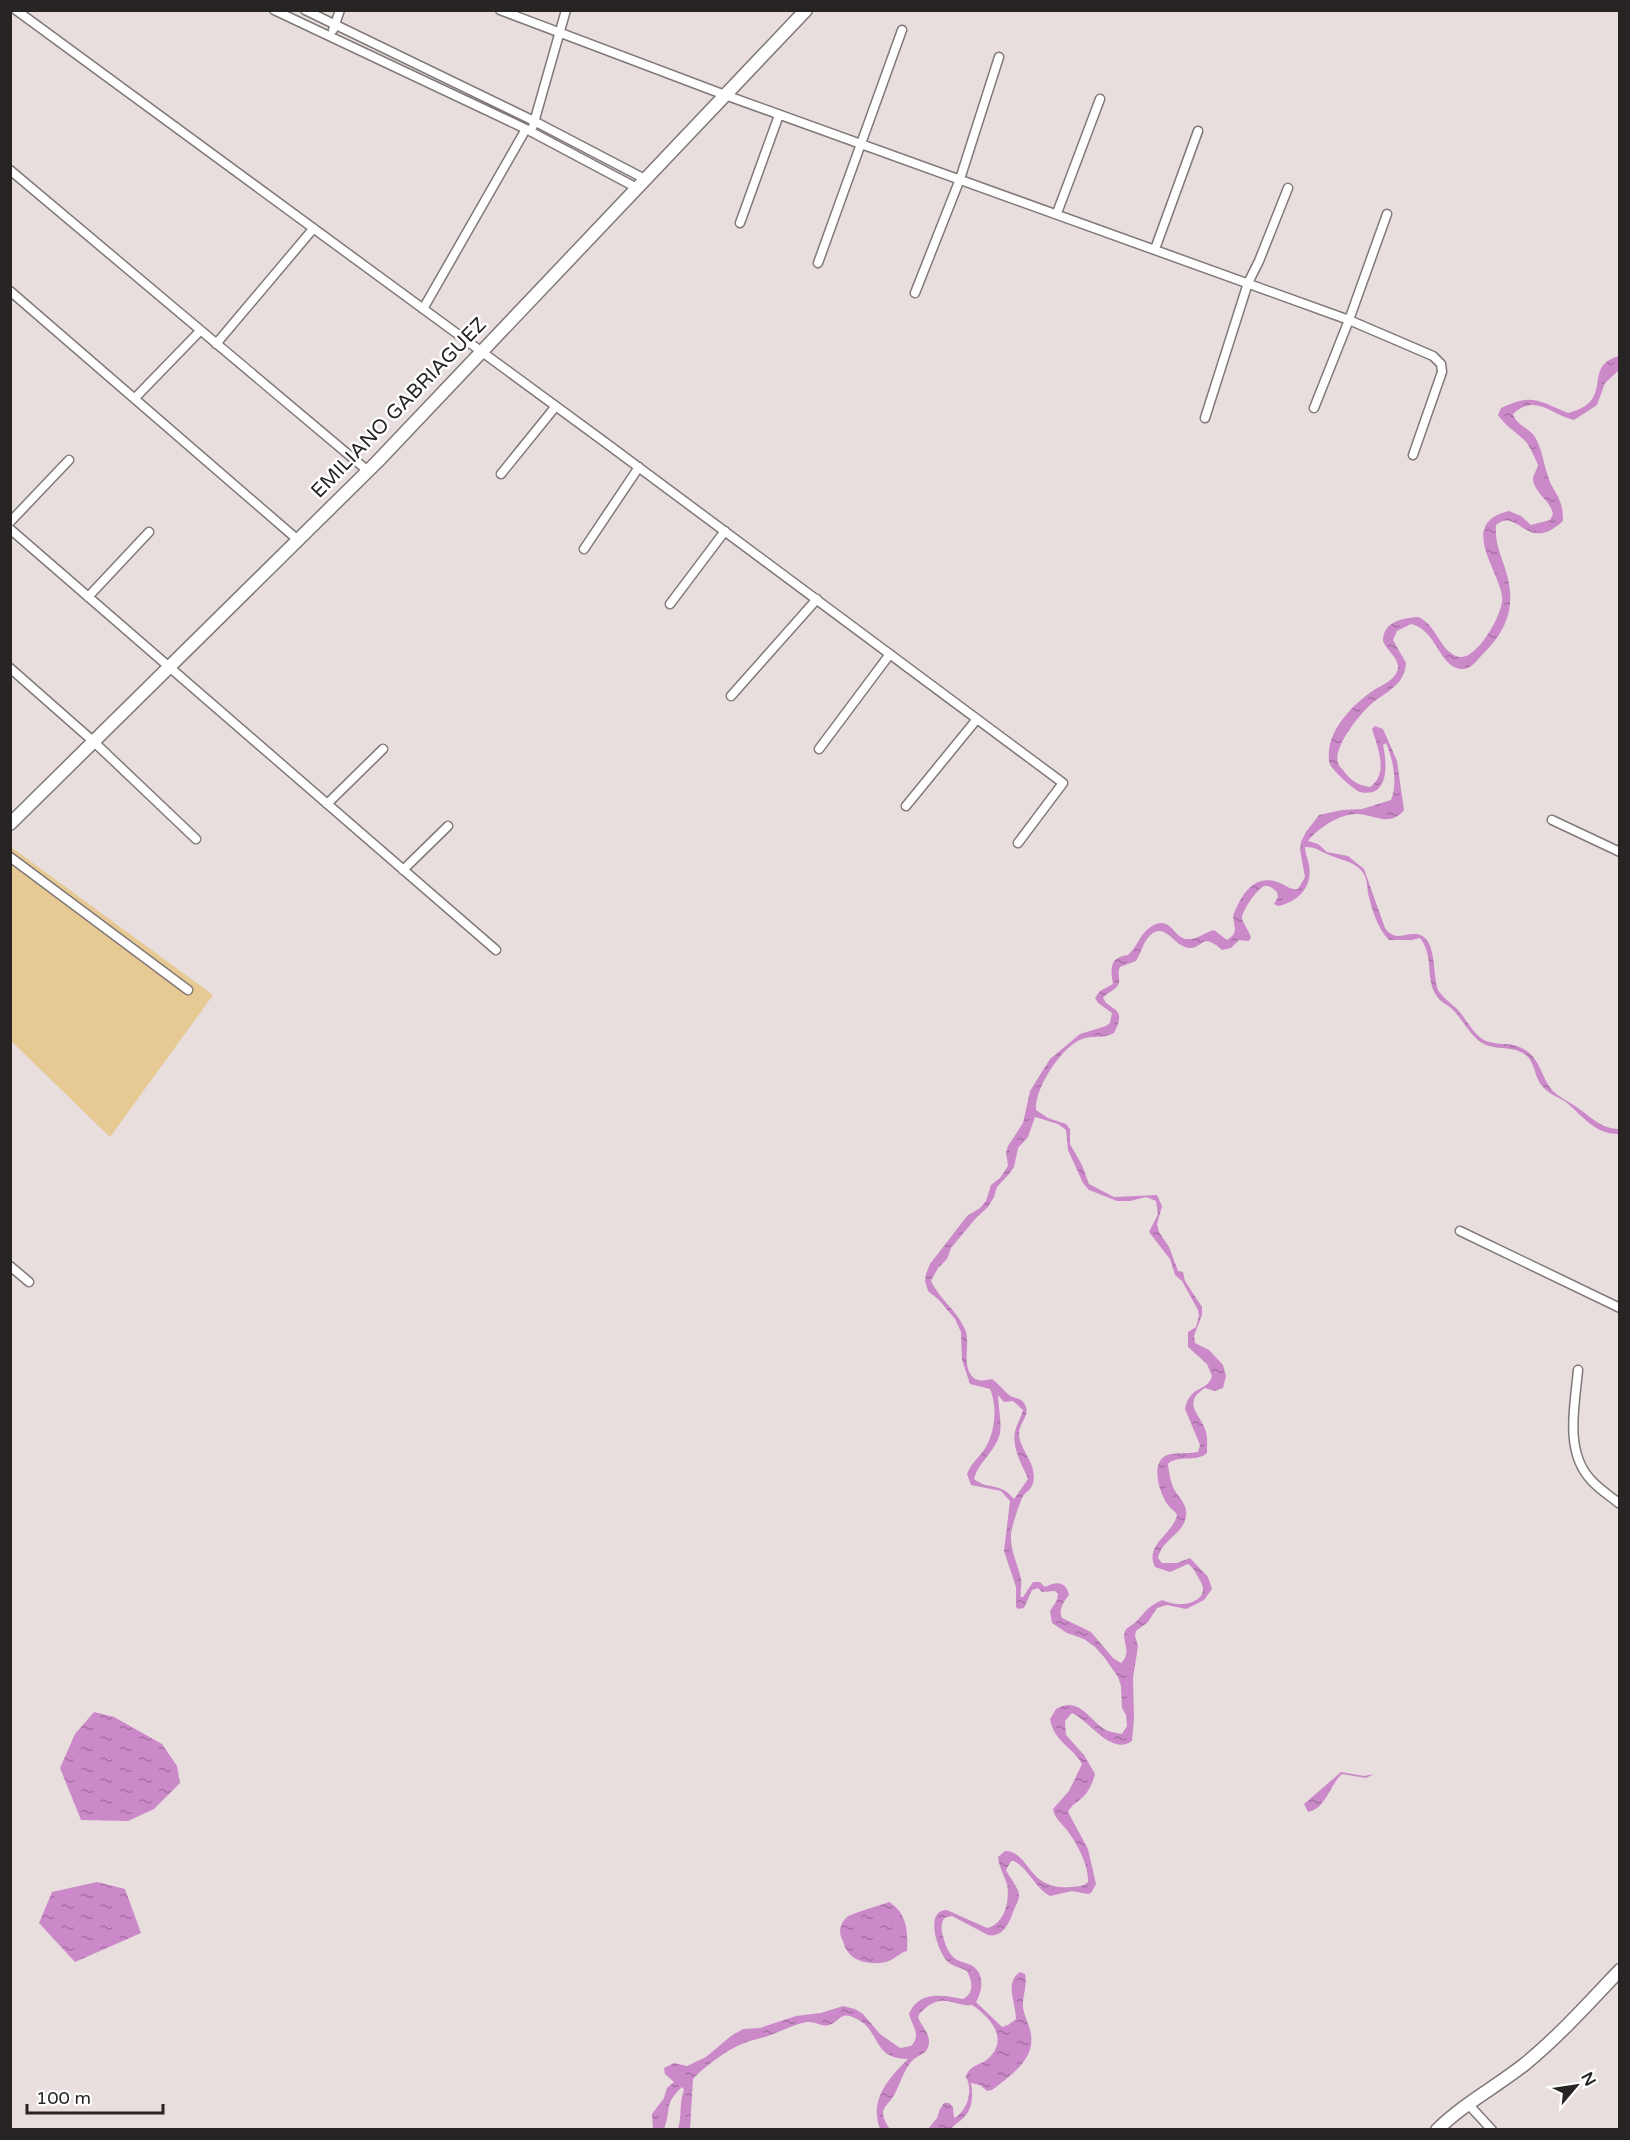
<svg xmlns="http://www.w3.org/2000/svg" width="1630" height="2140" font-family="'Varela Round',sans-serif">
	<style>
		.green { fill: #e6c993 }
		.water { fill: url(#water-ripples); fill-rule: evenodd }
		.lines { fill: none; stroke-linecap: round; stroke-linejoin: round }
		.minor-casing { stroke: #817978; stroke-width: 11 }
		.secondary-casing { stroke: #817978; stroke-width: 15 }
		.minor { stroke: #fff; stroke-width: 8 }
		.secondary { stroke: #fff; stroke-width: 12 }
		.labels { text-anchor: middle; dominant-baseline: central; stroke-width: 5; stroke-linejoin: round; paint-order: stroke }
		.street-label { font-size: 20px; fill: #272423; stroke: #fff }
	</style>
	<defs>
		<pattern id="water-ripples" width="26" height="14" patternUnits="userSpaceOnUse" patternTransform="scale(1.5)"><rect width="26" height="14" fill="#cc89ca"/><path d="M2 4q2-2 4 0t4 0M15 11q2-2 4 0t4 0" fill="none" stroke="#a670a4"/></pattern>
	</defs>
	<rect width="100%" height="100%" fill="#e7dedd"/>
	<path class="green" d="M11,847L213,995L110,1137L11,1041Z"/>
	<path class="water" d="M1619,356V370L1605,383L1597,405L1574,420C1551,415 1536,393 1513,414C1516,425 1529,428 1535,437C1542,449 1543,461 1547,473C1553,495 1563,494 1563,521C1526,555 1519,506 1496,525C1495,542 1499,550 1504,565C1517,602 1510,627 1483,654C1477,660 1471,670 1461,669C1439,667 1437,630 1411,624L1397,631L1393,640L1406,663C1405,687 1382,693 1368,707C1358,717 1333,747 1338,763C1339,766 1341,768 1343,770C1350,780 1357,785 1370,787C1389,774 1378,748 1372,729L1375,726L1383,729L1397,761L1404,810C1389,828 1374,814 1356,814C1339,814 1317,829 1308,841L1318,844L1327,852L1348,856L1364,869L1385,928C1396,942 1402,933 1416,934C1438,936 1432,975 1438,990C1443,998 1450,1002 1457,1009C1467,1019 1474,1038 1489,1042C1504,1046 1514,1041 1528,1052C1541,1062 1542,1079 1553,1091C1559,1097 1568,1101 1575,1106C1590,1116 1601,1129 1619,1129V1134C1594,1134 1583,1116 1566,1102C1558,1097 1549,1094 1543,1087C1534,1078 1536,1064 1526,1055C1514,1046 1500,1050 1486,1045C1471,1039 1464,1020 1452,1009C1448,1005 1442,1003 1438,998C1424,980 1435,957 1420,938L1412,940H1389C1377,928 1372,909 1368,893C1367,885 1367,876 1361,870C1353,861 1337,859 1327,854C1317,850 1317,847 1305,847C1305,854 1308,858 1309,865C1313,887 1298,902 1278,906L1274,904L1278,897L1277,892C1273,888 1269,885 1264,886C1257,889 1241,912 1242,919C1244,925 1249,931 1251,937L1249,941L1239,940L1231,948L1222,950C1199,929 1203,953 1185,947C1174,944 1166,925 1153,933C1143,940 1142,952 1136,961L1120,967C1117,973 1120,977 1119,983C1117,990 1107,992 1103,998C1110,1012 1128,1006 1114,1033C1103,1039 1093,1035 1082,1039C1062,1046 1034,1089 1036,1110L1048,1118L1066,1124L1070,1129V1144L1082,1165L1089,1184L1114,1197L1157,1195L1162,1206L1157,1224L1159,1232L1169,1247L1178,1271L1183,1272L1185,1281L1202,1307V1315L1194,1336L1195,1343L1209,1350L1223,1365L1226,1376L1223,1388L1215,1391L1205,1388C1182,1403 1199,1413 1205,1429C1208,1436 1207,1445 1207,1453C1196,1463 1178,1454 1168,1464C1169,1472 1170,1480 1173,1487C1177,1497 1188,1503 1186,1516C1184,1534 1162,1539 1158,1558L1162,1563H1177L1190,1558L1208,1577L1212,1589L1204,1600L1186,1609L1167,1605L1157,1608L1148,1622L1136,1631L1135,1636L1138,1646L1133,1678L1134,1719L1132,1741C1111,1756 1090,1721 1072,1713L1065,1721L1066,1735L1084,1755L1095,1774C1093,1782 1089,1791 1083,1797C1077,1803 1072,1804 1068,1812L1088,1849L1096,1884L1091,1893L1088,1894L1072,1891L1050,1896C1035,1888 1029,1869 1014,1861H1011L1006,1870C1009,1877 1018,1886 1019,1895C1019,1902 1015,1906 1013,1912C1009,1924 1002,1938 988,1935L952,1916L944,1918C941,1925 941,1929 943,1936C945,1945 949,1955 957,1960C961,1962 966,1963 971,1965C985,1973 983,1990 976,2002L1002,2027L1008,2025L1016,2019C1016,2003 1004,1983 1020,1972L1025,1974C1028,1985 1022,1996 1023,2007C1024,2015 1028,2022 1030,2030C1038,2058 1011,2075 992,2090L987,2091L980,2085L971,2083C973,2094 973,2107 965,2116C961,2121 956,2123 951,2129H928L937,2118L940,2109L944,2103H949L953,2107L954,2118C966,2112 972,2095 968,2082C967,2076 964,2081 967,2074C970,2066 979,2065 985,2061C1011,2042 992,2018 972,2005C955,2007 947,1994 928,2006C923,2010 920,2012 918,2017C921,2026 930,2033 929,2043C928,2053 921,2054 914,2059C904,2067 900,2086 893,2097C890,2102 884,2106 883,2112C883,2119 887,2125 890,2129H880C869,2100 888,2079 908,2059C872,2059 881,2031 857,2019C840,2010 842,2020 829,2025C823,2027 814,2021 807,2022C792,2025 782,2031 768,2036C759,2039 750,2040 742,2044C728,2049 703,2068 693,2079L690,2129H678C682,2117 679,2102 684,2090L682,2087C663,2105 672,2108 664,2129H653L652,2114L664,2098L667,2088L674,2082L665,2074L664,2068L674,2063L687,2066L706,2057L731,2036L743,2029L760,2028L796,2016L821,2013L843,2006L855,2009L863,2014L880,2034L900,2048L911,2046C922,2035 912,2026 909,2014C919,1990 943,1995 963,1999C975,1993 972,1981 967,1971C960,1967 953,1967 947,1961C937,1950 924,1910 947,1910L987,1928C1005,1924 1010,1900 1007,1884C1004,1875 999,1867 998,1857L1005,1851C1030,1851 1027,1891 1071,1887C1078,1886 1083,1887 1088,1882C1089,1867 1078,1845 1069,1833C1063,1824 1055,1820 1053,1809L1069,1791L1082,1764C1072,1746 1054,1742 1050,1719L1056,1709C1078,1696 1088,1718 1104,1729C1109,1732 1116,1733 1122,1734L1127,1726L1126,1715L1122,1708L1121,1686L1118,1677L1104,1657L1095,1647L1084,1639L1067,1633L1052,1623L1050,1611L1057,1600L1058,1594L1055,1591L1042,1592L1038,1588L1032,1590L1024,1608L1018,1609L1016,1607V1587L1004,1551L1010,1501L1001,1491L971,1485L967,1474C971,1464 977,1459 984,1450C995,1434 998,1407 990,1389L970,1384L962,1360L961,1332L955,1319L939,1300L928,1291L925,1281L926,1274L930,1264L967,1216L980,1208L986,1201L991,1185L1000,1178L1008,1166L1006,1152L1008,1146L1023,1123L1030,1091L1050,1059L1080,1034L1106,1026L1110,1023L1112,1013L1098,1003L1095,998L1100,991L1113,984C1110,968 1110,957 1128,955C1139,945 1141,930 1156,924C1172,918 1174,939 1188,939C1197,940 1205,932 1214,930L1227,940C1239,933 1234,927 1233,916C1241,895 1254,872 1280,883C1287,886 1290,890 1298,889L1305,877L1300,850L1301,842L1306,832L1319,815L1342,810L1362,809L1391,800C1398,783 1393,759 1386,743L1383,745C1387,762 1390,799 1360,792C1354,790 1333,771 1330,764C1328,761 1329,754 1329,751C1331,727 1353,705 1371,692C1379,686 1396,681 1398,668C1399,658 1386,650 1383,641C1383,622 1402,618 1418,617C1436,624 1439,649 1456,656C1465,659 1470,654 1476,649C1487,639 1504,610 1502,596C1498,568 1458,523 1509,511L1521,516L1531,525L1550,520L1553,514C1551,501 1534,493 1533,479C1533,475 1537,470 1538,465C1535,458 1531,449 1527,443C1518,433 1506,427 1498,415L1501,408C1532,393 1538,401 1568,413C1617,401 1580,367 1619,356ZM1035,1117L1058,1124L1066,1130L1068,1150L1083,1183L1089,1190L1117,1201H1130L1146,1197L1156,1201L1158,1214L1149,1232L1170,1259L1175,1275L1182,1281L1198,1310L1199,1316L1196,1327L1188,1332V1347L1207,1364L1212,1376C1207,1393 1190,1384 1185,1409L1200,1445L1198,1452C1189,1454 1172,1452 1165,1456C1150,1465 1160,1494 1168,1505C1171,1509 1175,1511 1177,1515C1173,1534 1144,1545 1155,1567L1170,1572L1188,1564C1194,1568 1196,1573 1199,1579C1210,1594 1196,1604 1181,1604C1175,1605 1168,1602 1162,1600C1146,1608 1147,1610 1136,1622C1133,1625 1127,1627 1125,1631C1121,1641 1133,1652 1121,1663L1113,1658L1091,1632L1062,1618C1058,1610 1064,1601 1069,1595C1066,1581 1056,1581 1045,1587L1040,1582H1033L1023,1597H1021C1020,1592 1022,1585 1021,1579C1018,1565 1010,1550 1011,1535C1011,1528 1020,1502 1023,1496C1026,1492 1030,1490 1032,1486C1040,1465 1019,1451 1019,1433C1019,1423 1032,1414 1024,1403C1020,1397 1014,1399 1009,1395C1003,1390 999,1384 992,1379C987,1380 978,1382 974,1378C961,1367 970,1346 966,1332C959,1312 940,1300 931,1281L938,1268L947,1259L951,1248L976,1218L988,1207L994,1197L997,1187L1010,1173L1014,1167L1018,1148L1028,1137ZM998,1395L1004,1402L1013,1401L1023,1410C1021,1417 1018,1422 1016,1428C1010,1446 1022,1464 1028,1479L1014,1499C999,1481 989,1491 974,1479C979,1461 996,1451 1000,1433C1002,1421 998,1407 998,1395Z
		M94,1712L114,1717L162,1744L177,1766L180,1783L154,1809L128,1821L81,1820L60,1768L75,1734Z
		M1341,1772L1364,1776L1374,1774L1366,1778L1342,1774C1330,1784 1326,1809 1308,1812L1304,1804Z
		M97,1882L125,1889L141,1933L75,1962L39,1923L52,1892Z
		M889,1902C907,1913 908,1931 907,1951C900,1953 897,1957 891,1960C879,1966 856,1964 848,1952C845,1949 844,1943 842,1939C839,1932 839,1925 846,1918C851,1913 879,1906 889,1902Z"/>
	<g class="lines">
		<g class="minor-casing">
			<path id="minor" d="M16,10L606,443L1063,783L1018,843
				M274,10L526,129L637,188
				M305,10L534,121L645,179
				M500,10L725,95L1349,320L1433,356L1441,364L1442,372L1413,455
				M333,30L340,10
				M533,126L566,10
				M10,170L368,471
				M1057,213L1100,99
				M740,223L779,115
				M1155,249L1198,131
				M818,263L902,30
				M10,291L298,540
				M915,293L960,179L999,57
				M423,309L526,129
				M216,344L313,229
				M135,398L200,331
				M1314,408L1349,320L1387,214
				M1205,418L1248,283L1259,261L1288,188
				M501,474L556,406
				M10,522L69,460
				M10,529L496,950
				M584,549L639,467
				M88,597L149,532
				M670,604L725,531
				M10,668L94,742L196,839
				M731,696L817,599
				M819,749L890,654
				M327,804L383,749
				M906,806L977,719
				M1552,820L1620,852
				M10,857L188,990
				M403,870L448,826
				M1460,1231L1620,1308
				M10,1266L29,1282
				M1578,1370C1575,1405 1564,1451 1591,1480C1599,1489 1610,1496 1620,1504
				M1468,2104L1492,2130"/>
		</g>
		<g class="secondary-casing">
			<path id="secondary" d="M10,824L377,462L806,10
				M1437,2130C1463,2104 1496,2087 1525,2064C1559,2036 1589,2003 1620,1970"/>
		</g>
		<use href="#minor" class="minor"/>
		<use href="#secondary" class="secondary"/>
	</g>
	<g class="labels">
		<g class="street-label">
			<text transform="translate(399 408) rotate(-46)">EMILIANO GABRIAGUEZ</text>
		</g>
	</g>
	<rect width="1630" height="2140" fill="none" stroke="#272423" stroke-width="24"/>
	<g transform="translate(1576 2086) rotate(61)" stroke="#ffffff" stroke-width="4.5" paint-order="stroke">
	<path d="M0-4.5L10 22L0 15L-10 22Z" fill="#272423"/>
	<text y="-9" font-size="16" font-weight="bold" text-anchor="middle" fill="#272423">N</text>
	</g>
	<path d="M27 2104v9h136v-9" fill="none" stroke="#272423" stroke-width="3"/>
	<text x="36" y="2104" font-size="18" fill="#272423" stroke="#ffffff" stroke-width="4.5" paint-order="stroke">100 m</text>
</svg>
